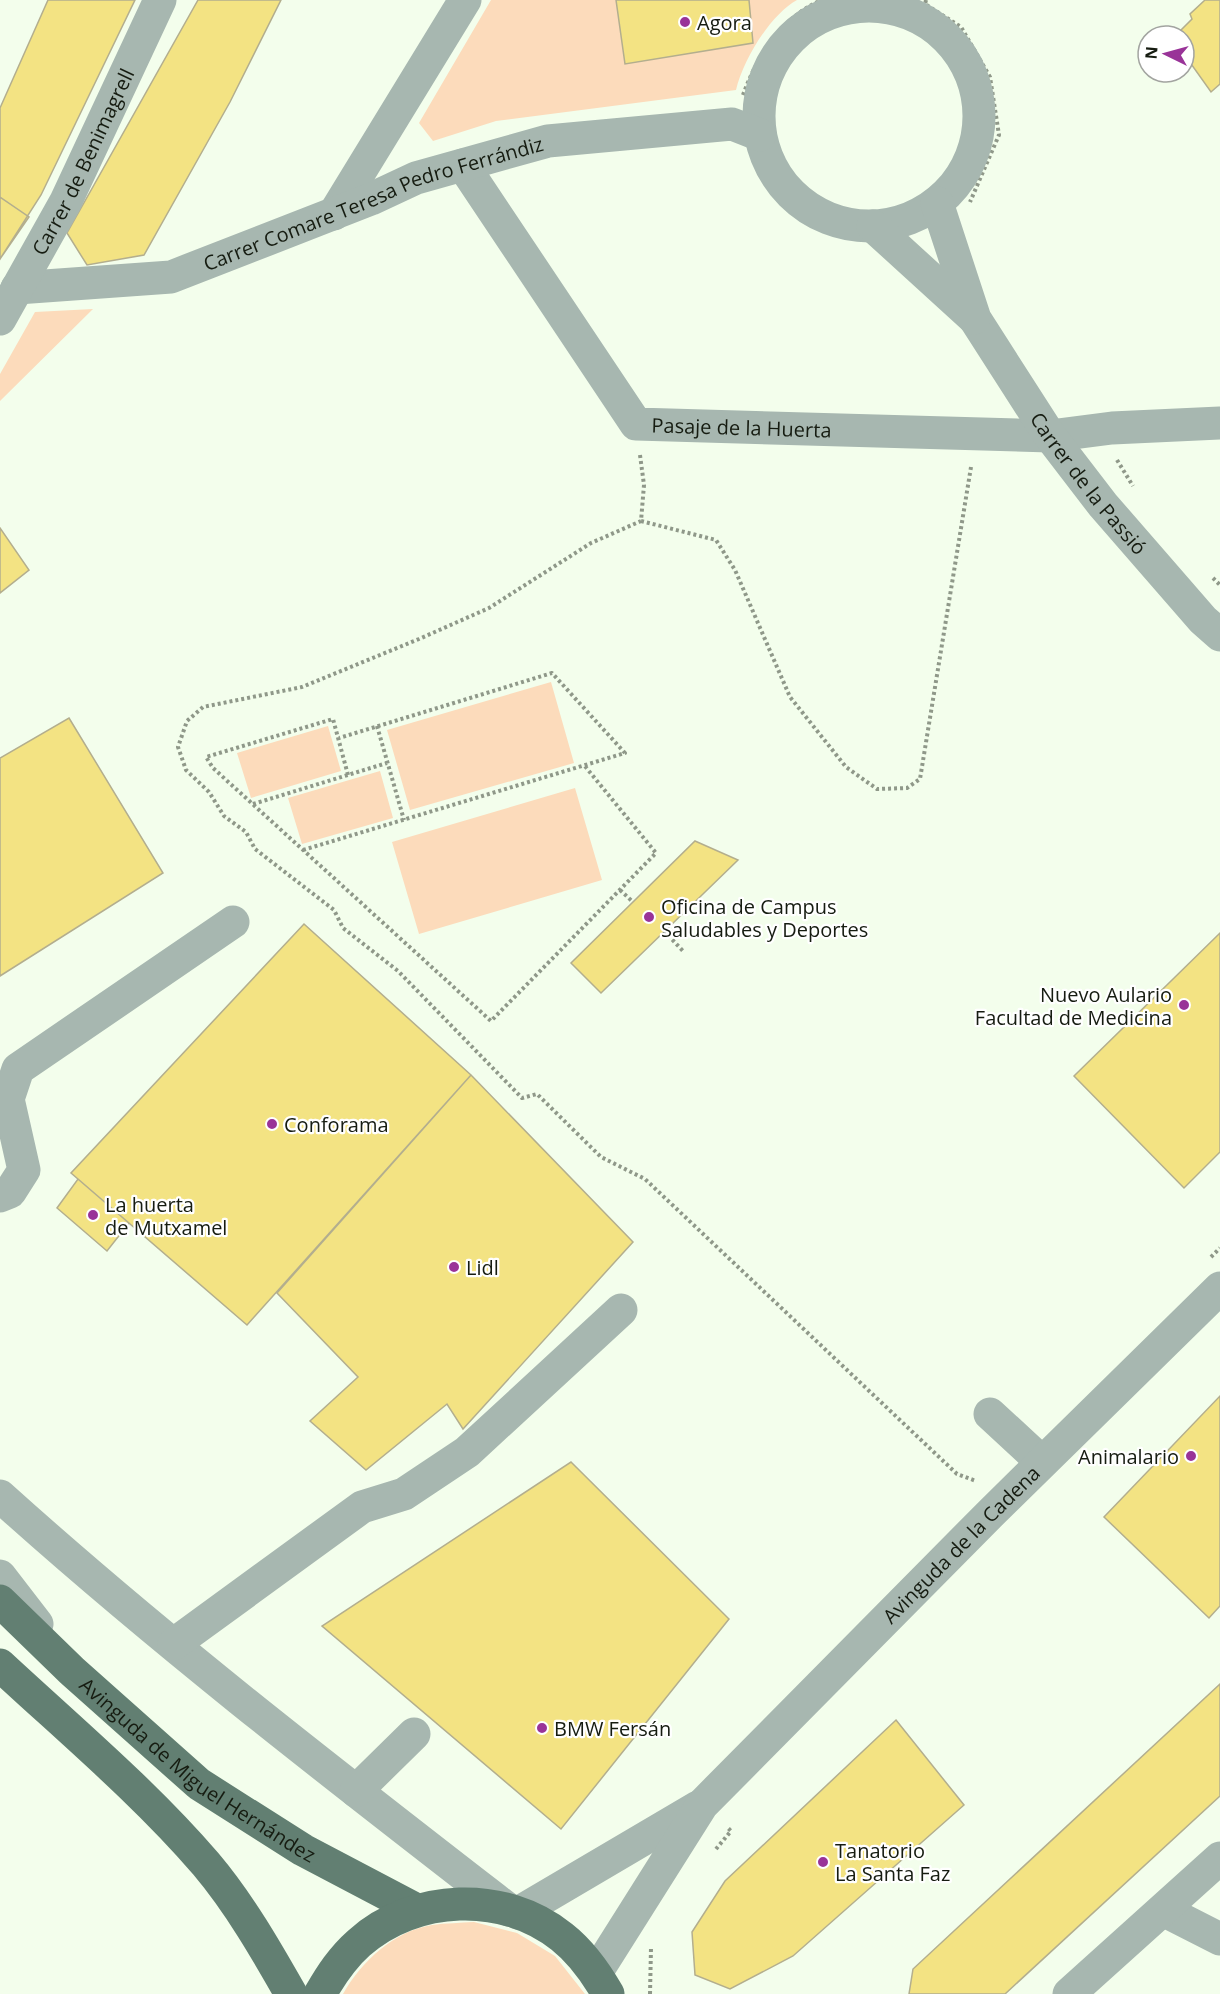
<svg xmlns="http://www.w3.org/2000/svg" width="1220" height="1994" font-family="'Open Sans',sans-serif">
	<style>
		.green { fill: #fcdbbb }
		.building { fill: #f3e383; stroke: #b3ae8e; stroke-width: 1.5 }
		.lines { fill: none; stroke-linecap: round; stroke-linejoin: round }
		.path { stroke: #8f9889; stroke-width: 4; stroke-dasharray: 3 3; stroke-linecap: butt }
		.minor { stroke: #a7b7b0; stroke-width: 33 }
		.major { stroke: #627f72; stroke-width: 33 }
		.poi-dot { fill: #993398; stroke: #fff; stroke-width: 2 }
		.labels { text-anchor: middle; dominant-baseline: central; stroke-width: 4.5; stroke-linejoin: round; paint-order: stroke }
		.poi-label { font-size: 20px; fill: #161c11; stroke: #fff; text-anchor: start }
		.street-label { font-size: 20px; fill: #161c11; stroke: #fff }
	</style>
	<rect width="100%" height="100%" fill="#f3feec"/>
	<path class="green" d="M491,0H797C770,15 743,60 736,90L496,121L433,141L419,123Z
		M93,309L0,401V374L35,312Z
		M551,682L574,763L410,810L387,730Z
		M328,726L341,771L251,798L237,753Z
		M380,771L393,818L302,844L288,798Z
		M575,788L602,880L419,934L392,842Z
		M474,1922L517,1933L555,1956L585,1994H343C361,1962 394,1931 432,1925C446,1923 460,1923 474,1922Z"/>
	<path class="building" d="M48,0H135L41,195L0,259V108Z
		M198,0H281L230,102L144,255L87,265L67,233Z
		M616,0H749L753,43L625,64Z
		M1205,0H1220V84L1211,92L1184,54V36H1175L1192,19L1190,14Z
		M0,197L29,217L0,259Z
		M0,528L29,570L0,593Z
		M69,718L163,873L0,976V758Z
		M695,841L738,860L601,993L571,963Z
		M304,924L471,1075L247,1325L71,1173Z
		M1220,933V1152L1184,1188L1074,1076Z
		M471,1075L633,1242L463,1429L447,1404L366,1470L310,1421L358,1377L277,1293Z
		M78,1179L129,1223L107,1251L57,1208Z
		M1220,1396V1606L1209,1618L1104,1517Z
		M571,1462L729,1619L561,1829L322,1626Z
		M1220,1684V1796L1005,1994H909L913,1969Z
		M896,1720L964,1805L793,1956L730,1989L695,1975L692,1932L725,1881Z"/>
	<g class="lines">
		<path class="path" d="M926,0L925,4L961,27L990,77L999,135L970,202
			M743,95C757,56 783,16 822,0
			M640,455L644,485L641,521L591,543L489,608L419,639L302,687L203,707L187,721L178,747L186,770L209,792L224,816L246,832L255,849L334,910L343,928L398,971L522,1098L537,1094L601,1157L645,1179L957,1474L976,1481
			M1117,460L1133,486
			M641,521L716,540L735,570L790,697L846,767L877,789L907,788L920,779L971,467
			M1213,578L1220,585
			M377,726L404,820
			M348,775L333,719L206,757L213,768L491,1021L656,853L584,765
			M253,804L387,763
			M303,850L625,753L552,673L339,738
			M620,890L633,902
			M664,931L683,951
			M1211,1257L1220,1248
			M716,1849L731,1831L727,1827
			M650,1994L651,1948"/>
		<g class="minor">
			<circle cx="869" cy="116" r="110"/>
			<path id="s1" d="M463,165L636,424L1050,436L1112,428L1220,423"/>
			<path id="s2" d="M937,203L975,319L1050,436L1103,505L1203,620L1220,635"/>
			<path d="M334,214L465,0"/>
			<path d="M873,226L974,318"/>
			<path id="s3" d="M17,288L171,277L371,199L416,178L548,141L732,124L760,135"/>
			<path id="s4" d="M0,319L66,201L160,0"/>
			<path d="M0,1196L10,1192L24,1170L8,1099L18,1069L233,922"/>
			<path d="M990,1414L1042,1462"/>
			<path d="M0,1496C162,1642 336,1776 509,1910"/>
			<path d="M0,1576L37,1624"/>
			<path d="M174,1644L362,1507L404,1494L467,1452L621,1310"/>
			<path d="M356,1791L414,1734"/>
			<path d="M1163,1910L1220,1939"/>
			<path d="M518,1913L698,1807"/>
			<path id="s5" d="M596,1973L702,1805L990,1514L1220,1288"/>
			<path d="M1069,1994L1220,1858"/>
		</g>
		<g class="major">
			<path id="s6" d="M0,1601L72,1671L199,1784L303,1850L417,1910"/>
			<path d="M0,1665C70,1730 144,1792 206,1864C239,1903 266,1950 291,1994"/>
			<path d="M320,1994C331,1975 342,1958 359,1943C414,1894 504,1890 562,1937C581,1952 596,1973 608,1994"/>
		</g>
	</g>
	<g class="poi-dot">
		<circle cx="685" cy="22" r="6"/>
		<circle cx="649" cy="917" r="6"/>
		<circle cx="1184" cy="1005" r="6"/>
		<circle cx="272" cy="1124" r="6"/>
		<circle cx="93" cy="1215" r="6"/>
		<circle cx="454" cy="1267" r="6"/>
		<circle cx="1191" cy="1456" r="6"/>
		<circle cx="542" cy="1728" r="6"/>
		<circle cx="823" cy="1862" r="6"/>
	</g>
	<g class="labels">
		<g class="poi-label">
			<text x="697" y="22">Agora</text>
			<text x="661" y="906">Oficina de Campus<tspan x="661" dy="23">Saludables y Deportes</tspan></text>
			<text x="1172" y="994" text-anchor="end">Nuevo Aulario<tspan x="1172" dy="23">Facultad de Medicina</tspan></text>
			<text x="284" y="1124">Conforama</text>
			<text x="105" y="1204">La huerta<tspan x="105" dy="23">de Mutxamel</tspan></text>
			<text x="466" y="1267">Lidl</text>
			<text x="1179" y="1456" text-anchor="end">Animalario</text>
			<text x="554" y="1728">BMW Fersán</text>
			<text x="835" y="1850">Tanatorio<tspan x="835" dy="23">La Santa Faz</tspan></text>
		</g>
		<g class="street-label">
			<text stroke="none"><textPath href="#s4" startOffset="178">Carrer de Benimagrell</textPath></text>
			<text stroke="none"><textPath href="#s3" startOffset="370">Carrer Comare Teresa Pedro Ferrándiz</textPath></text>
			<text stroke="none"><textPath href="#s1" startOffset="417">Pasaje de la Huerta</textPath></text>
			<text stroke="none"><textPath href="#s2" startOffset="322">Carrer de la Passió</textPath></text>
			<text stroke="none"><textPath href="#s5" startOffset="566">Avinguda de la Cadena</textPath></text>
			<text stroke="none"><textPath href="#s6" startOffset="261">Avinguda de Miguel Hernández</textPath></text>
		</g>
	</g>
	<g transform="translate(1166 54) rotate(275)"><circle r="28" fill="#ffffff" stroke="#a2a4a0" stroke-width="1.5"/>
	<path d="M0-4.5L10 22L0 15L-10 22Z" fill="#993398"/>
	<text y="-9" font-size="16" font-weight="bold" text-anchor="middle" fill="#161c11">N</text>
	</g>
</svg>
